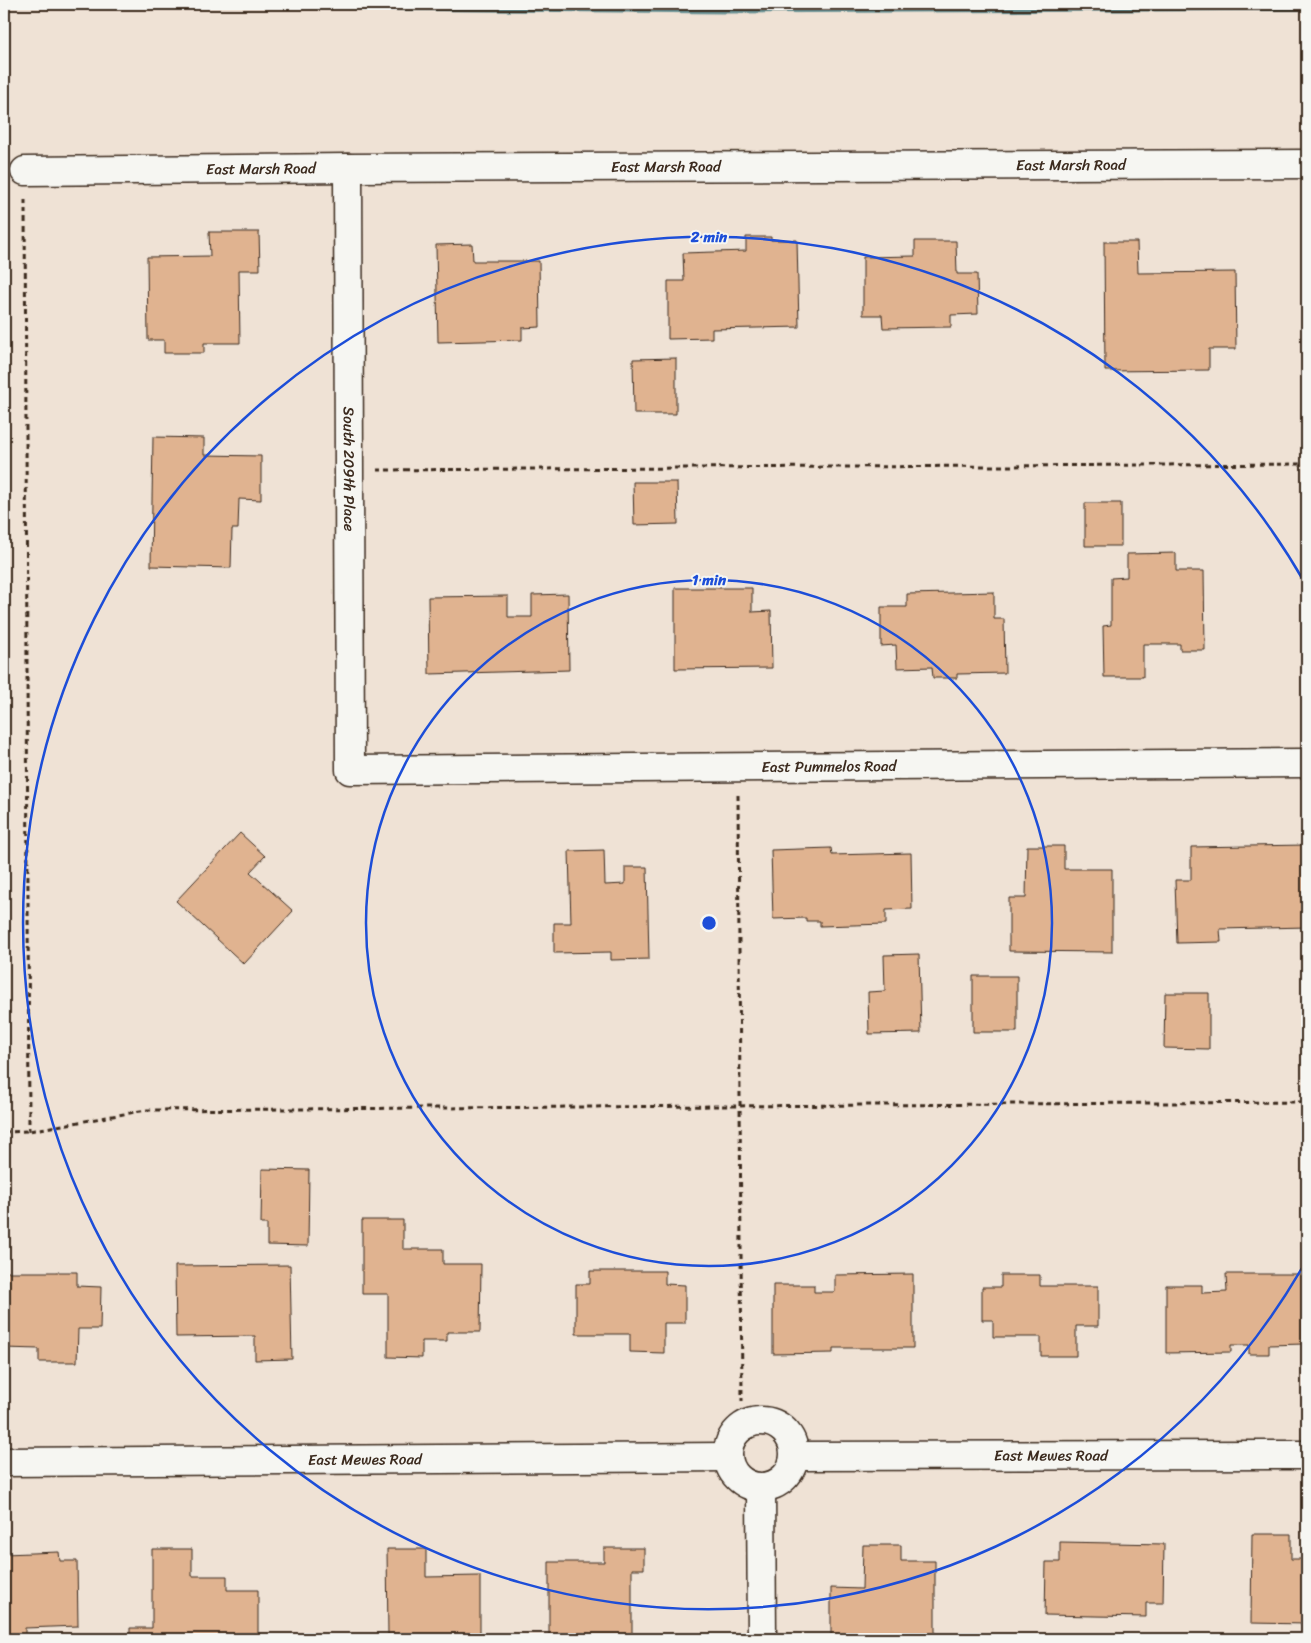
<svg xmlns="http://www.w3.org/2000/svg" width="1311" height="1643" font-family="Sriracha,sans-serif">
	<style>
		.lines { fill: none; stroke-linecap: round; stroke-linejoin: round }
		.stream { stroke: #679194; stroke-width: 9 }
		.building { fill: #e0b390; stroke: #3b2a1e }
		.minor-casing { stroke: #3b2a1e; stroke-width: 31 }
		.path { stroke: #3b2a1e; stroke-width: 3; stroke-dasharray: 5 4; stroke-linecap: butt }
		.minor { stroke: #f6f6f2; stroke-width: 28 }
		.ring { fill: none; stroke: #1d4ed8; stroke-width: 2.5 }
		.labels { text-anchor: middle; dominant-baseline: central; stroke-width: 4; stroke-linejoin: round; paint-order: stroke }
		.street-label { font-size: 15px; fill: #3b2a1e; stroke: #f6f6f2 }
		.centre { fill: #1d4ed8; stroke: #f6f6f2; stroke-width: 2.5 }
		.ring-label { font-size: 15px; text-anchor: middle; font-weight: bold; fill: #1d4ed8; stroke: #f6f6f2; stroke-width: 4; stroke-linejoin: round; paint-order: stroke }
	</style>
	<rect width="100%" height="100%" fill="#efe2d5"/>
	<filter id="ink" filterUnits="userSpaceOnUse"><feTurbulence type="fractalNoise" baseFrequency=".02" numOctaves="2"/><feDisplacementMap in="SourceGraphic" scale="10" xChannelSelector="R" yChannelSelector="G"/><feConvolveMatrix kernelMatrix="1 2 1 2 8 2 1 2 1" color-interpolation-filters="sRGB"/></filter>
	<g filter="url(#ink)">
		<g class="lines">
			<path class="stream" d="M330,4L389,6L727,9L1307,6"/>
		</g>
		<path class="building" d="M209,232H259L260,270H239L240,343H204V353H164V340H148L147,257L210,256Z
			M746,237H771V240H797L799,327L712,329V338L668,339V281H684L683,253L746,251Z
			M915,241H956L957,274H977L978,314L951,315V327L883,328L882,315H863V257L915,256Z
			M1104,242H1137L1138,273L1235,272L1236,349H1209V370L1105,371Z
			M472,244L473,261H539L540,327L522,328V340L438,342L436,245Z
			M676,358V414H634L633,359Z
			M153,437L204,438V455L261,456V500L239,499L238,529H232L231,568L151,566Z
			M633,482H677L678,524L634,525Z
			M1085,503H1121V546H1085Z
			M1176,553V571H1204L1205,650H1180V644H1143V677H1104L1103,626L1111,625V578L1127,577V554Z
			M675,588H752V612L771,611L772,668L675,669Z
			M994,592V619H1004L1005,673L957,674V678H933L932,667L897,668L896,645L881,646V607H907V594Z
			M568,594L569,670L429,674L428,597L508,596V617H532V595Z
			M240,833L265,856L250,872L293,911L244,964L176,901Z
			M1306,845L1307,927L1220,929L1221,942L1177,943L1175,880H1191V847Z
			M1027,846H1064V869H1112V952L1009,951V898H1026Z
			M831,848L832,855L911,853L912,909L886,910V924L820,926V921H806V918L773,919L771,850Z
			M604,850L605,885L625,884V867H647L649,959L611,960V952L554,953V923H571L569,851Z
			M919,954L921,1033L869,1034L868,992L885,991L884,955Z
			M973,976H1017V1032H973Z
			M1165,993H1209V1049L1164,1048Z
			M262,1169L309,1170L308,1246L267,1245V1224H261Z
			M362,1220H403V1249H443V1264H481L480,1332H447V1341H422V1358L388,1357V1294H362Z
			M290,1265L292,1359L255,1360V1336L176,1337L175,1266Z
			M590,1271H665V1284L685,1285V1323H664V1353L630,1352V1334H576V1284H590Z
			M4,1272H77V1286L101,1287L100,1329H78L77,1362H39V1349L4,1348Z
			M913,1274V1348H833V1353L773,1354V1285H814V1292H835V1275Z
			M1226,1274H1303V1344L1269,1345V1354H1249V1345H1231V1352L1166,1353V1285H1202V1293L1227,1292Z
			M1001,1275H1040V1286H1098V1326H1076V1356H1041V1337H993V1320H982V1287H1001Z
			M1252,1534H1291V1559H1307V1541V1624L1251,1623Z
			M1060,1542L1164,1544L1163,1603H1146V1617L1045,1615L1046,1562H1060Z
			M863,1545H901V1561H935V1639H861V1635H831V1588L862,1589Z
			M604,1548H644V1569H632V1639H549V1562H604Z
			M152,1549H192V1576H227V1590H258V1639H130V1628H152Z
			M387,1549H426V1577L480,1576V1635H426V1639H404V1634L388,1635Z
			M59,1552L60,1561H77L78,1626L25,1628V1637H4V1554Z
			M656,1637L700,1638V1639H656Z"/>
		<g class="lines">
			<g class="minor-casing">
				<g id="minor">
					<path id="s1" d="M348,168L350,770L1307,763"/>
					<path id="s2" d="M25,171L348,168L1307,164"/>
					<circle cx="761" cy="1454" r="33"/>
					<path id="s3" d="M795,1456L1307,1455"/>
					<path id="s4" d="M4,1462L728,1457"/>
					<path d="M761,1488L762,1639"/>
				</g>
			</g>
			<path class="path" d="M25,200L29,1131
				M377,470L1307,464
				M738,795L742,1401
				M4,1132L29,1131L146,1110L1307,1102"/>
			<use href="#minor" class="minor"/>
		</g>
	</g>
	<g class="ring">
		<circle cx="709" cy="923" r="343"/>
		<path d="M1306 1261A686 686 0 1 1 1306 585"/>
	</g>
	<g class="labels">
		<g class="street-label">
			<text stroke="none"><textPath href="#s2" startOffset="1046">East Marsh Road</textPath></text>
			<text stroke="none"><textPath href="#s2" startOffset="641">East Marsh Road</textPath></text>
			<text stroke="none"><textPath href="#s2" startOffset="236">East Marsh Road</textPath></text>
			<text stroke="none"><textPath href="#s1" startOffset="301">South 209th Place</textPath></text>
			<text stroke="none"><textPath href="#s1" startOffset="1081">East Pummelos Road</textPath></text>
			<text stroke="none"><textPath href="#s3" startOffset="256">East Mewes Road</textPath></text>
			<text stroke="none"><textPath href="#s4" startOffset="361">East Mewes Road</textPath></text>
		</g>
	</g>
	<circle cx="709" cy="923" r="8" class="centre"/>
	<g class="ring-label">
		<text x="709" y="242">2 min</text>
		<text x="709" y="585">1 min</text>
	</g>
	<rect width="1311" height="1643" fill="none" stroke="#f6f6f2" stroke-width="20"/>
	<rect x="10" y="10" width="1291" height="1623" fill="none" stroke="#3b2a1e" stroke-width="2" filter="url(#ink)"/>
</svg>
